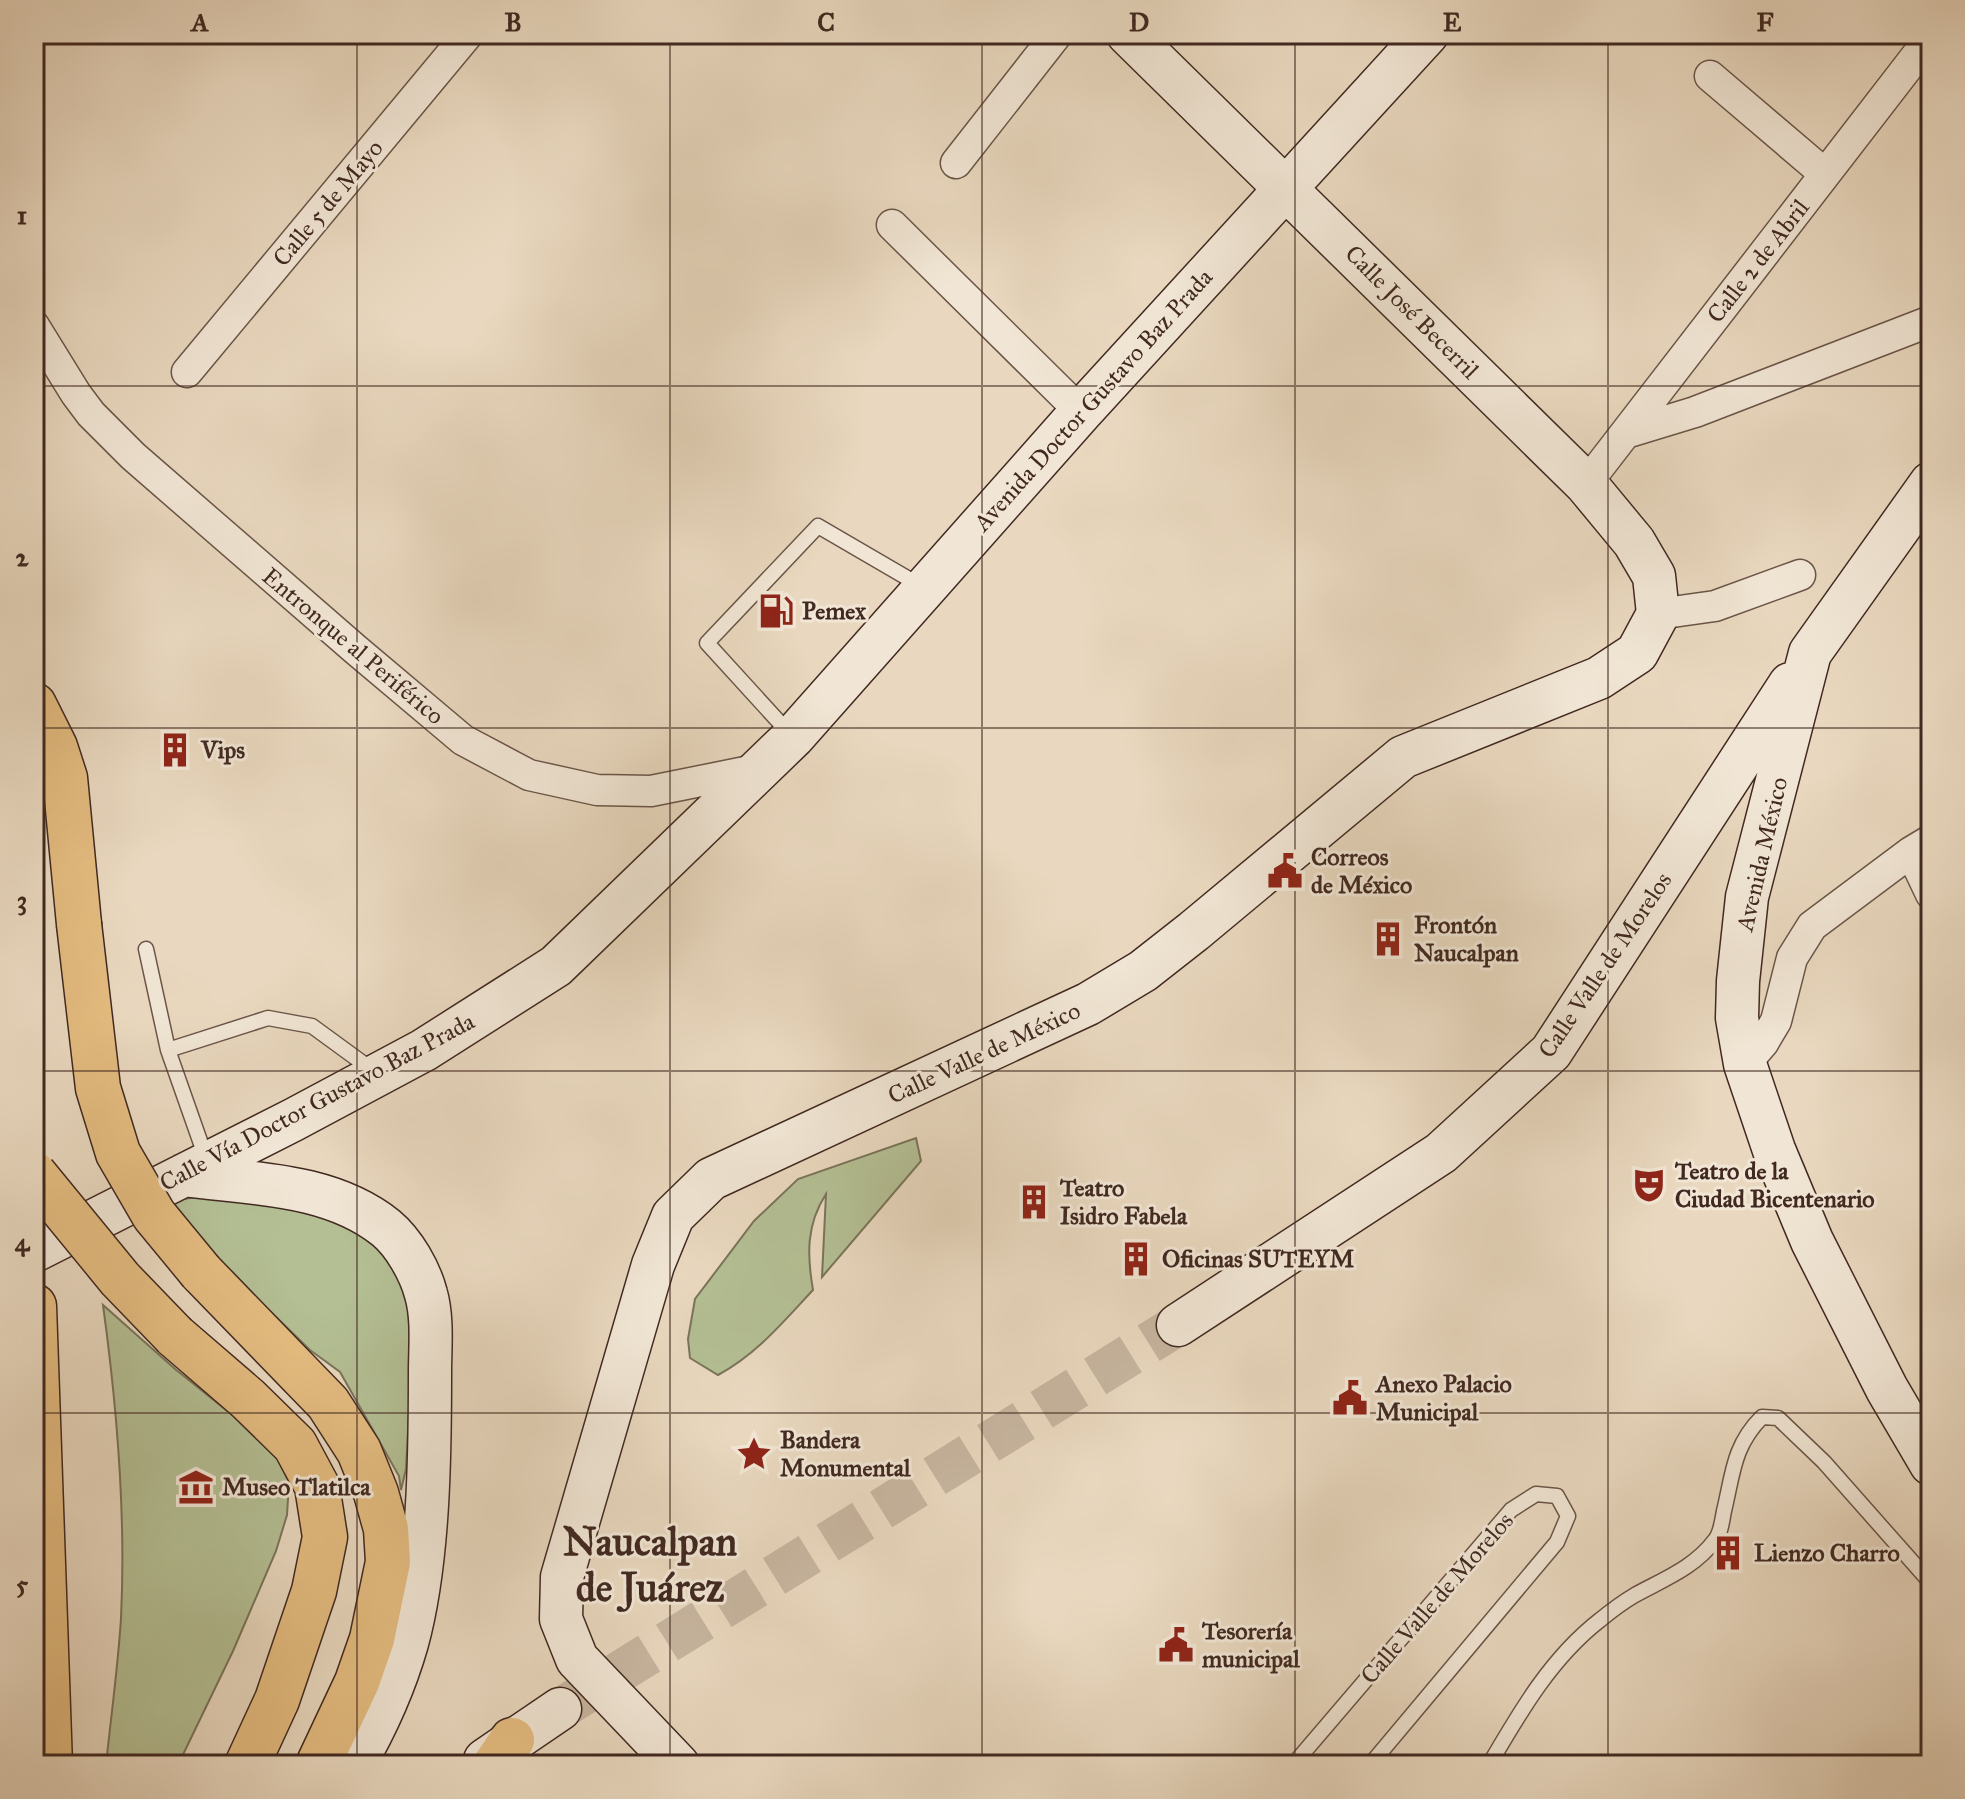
<svg xmlns="http://www.w3.org/2000/svg" width="1965" height="1799" font-family="'IM FELL Great Primer',serif">
	<style>
		.green { fill: #b4bf94; stroke: #7a745a; stroke-width: 2 }
		.lines { fill: none; stroke-linecap: round; stroke-linejoin: round }
		.secondary-tunnel { stroke: #c7b59f; stroke-width: 42; stroke-dasharray: 42 21; stroke-linecap: butt }
		.service-casing { stroke: #6b5548; stroke-width: 17 }
		.minor-casing { stroke: #6b5548; stroke-width: 33 }
		.secondary-casing { stroke: #412921; stroke-width: 45 }
		.primary-casing { stroke: #412921; stroke-width: 47 }
		.motorway-casing { stroke: #412921; stroke-width: 47 }
		.service { stroke: #f1e6d5; stroke-width: 14 }
		.minor { stroke: #f1e6d5; stroke-width: 30 }
		.secondary { stroke: #f1e6d5; stroke-width: 42 }
		.primary { stroke: #e4bc80; stroke-width: 44 }
		.motorway { stroke: #e4bc80; stroke-width: 44 }
		.primary-bridge-casing { stroke: #412921; stroke-width: 47; stroke-linecap: butt }
		.motorway-bridge-casing { stroke: #412921; stroke-width: 47; stroke-linecap: butt }
		.primary-bridge { stroke: #e4bc80; stroke-width: 44 }
		.motorway-bridge { stroke: #e4bc80; stroke-width: 44 }
		.grid { fill: none; stroke: #412921; stroke-width: 2; stroke-opacity: 0.55 }
		.labels { text-anchor: middle; dominant-baseline: central; stroke-width: 6; stroke-linejoin: round; paint-order: stroke }
		.street-label { font-size: 24px; fill: #412921; stroke: #f1e6d5 }
		.poi-label { font-size: 24px; font-weight: bold; fill: #412921; stroke: #f1e6d5; text-anchor: start }
		.town-label { font-size: 40px; font-weight: bold; fill: #412921; stroke: #f1e6d5 }
		.neatline { fill: none; stroke: #412921; stroke-width: 3 }
		.grid-label { font-size: 26px; text-anchor: middle; font-weight: bold; fill: #412921 }
	</style>
	<rect width="100%" height="100%" fill="#e9d8bf"/>
	<filter id="stains"><feTurbulence type="fractalNoise" baseFrequency=".0025" numOctaves="4"/><feColorMatrix values="0 0 0 0 .2 0 0 0 0 .09 0 0 0 0 .02 0 0 0 .5 -.17"/></filter>
	<radialGradient id="worn" r=".72"><stop offset=".6" stop-color="#630" stop-opacity="0"/><stop offset="1" stop-color="#630" stop-opacity=".3"/></radialGradient>
	<path class="green" d="M916,1138L921,1161L822,1277L826,1194C806,1225 807,1255 813,1290C783,1322 757,1354 718,1375L690,1358L688,1339L695,1299L754,1221L798,1179Z
		M199,1197L323,1206L378,1239L406,1286L412,1357L406,1469L401,1490L399,1476L340,1372L310,1350L158,1202Z
		M103,1305L175,1369L271,1446L289,1482L287,1515L276,1551L233,1651L178,1765H106C111,1716 118,1667 121,1618C126,1516 117,1407 103,1305Z"/>
	<g class="lines">
		<path class="secondary-tunnel" d="M560,1709L1178,1325"/>
		<g class="service-casing">
			<path id="service" d="M790,734L707,643L818,526L921,586
				M146,949L168,1050L206,1158
				M168,1050L268,1018L312,1026L375,1072
				M1293,1765L1511,1510L1536,1494L1557,1496L1568,1516L1557,1542L1370,1765
				M1489,1765C1520,1712 1551,1658 1600,1620C1611,1611 1623,1602 1635,1595C1664,1579 1694,1568 1715,1540C1721,1533 1722,1521 1724,1511C1733,1474 1733,1446 1762,1417L1778,1418L1824,1462L1931,1583"/>
		</g>
		<g class="minor-casing">
			<path id="minor" d="M1710,76L1825,174
				M956,163L1057,34
				M892,225L1081,412
				M34,326L76,394L91,414L133,456L355,649L463,740L529,775L597,790L651,791L760,769
				M187,372L468,34
				M1626,433L1695,412L1931,321
				M1586,484L1931,37
				M1658,614L1715,606L1800,575
				M1911,852L1931,894
				M1745,1064L1763,1043L1776,1021L1792,958L1812,926L1911,852L1931,840"/>
		</g>
		<g class="secondary-casing">
			<path id="secondary" d="M1931,483L1810,653L1747,897L1738,981L1737,1018L1745,1064L1774,1150L1812,1241L1887,1389L1931,1464
				M184,1175C252,1184 330,1183 386,1228C404,1243 420,1271 426,1294C433,1318 430,1348 430,1372C430,1456 429,1563 407,1643C395,1685 376,1727 354,1765
				M34,1251L293,1120L424,1050L556,966L793,737L1081,412L1427,34
				M1178,1325L1441,1153L1551,1052L1790,684
				M485,1760L560,1709
				M678,1765L577,1659L561,1619L562,1577L653,1265L673,1216L711,1179L1088,1004L1143,971L1194,931L1403,757L1599,678L1637,653L1658,614L1654,576L1634,542L1586,484L1128,34"/>
		</g>
		<g class="primary-casing">
			<path id="primary" d="M34,1306L50,1765
				M175,1336L248,1399L295,1445L317,1486L325,1537L314,1591L277,1700L247,1765
				M495,1765L512,1740"/>
		</g>
		<g class="motorway-casing">
			<path id="motorway" d="M34,705L55,747L65,778L79,924
				M201,1272L328,1403L359,1451L376,1493L386,1529L388,1562L372,1639L357,1682L318,1765"/>
		</g>
		<use href="#service" class="service"/>
		<use href="#minor" class="minor"/>
		<use href="#secondary" class="secondary"/>
		<use href="#primary" class="primary"/>
		<use href="#motorway" class="motorway"/>
		<g class="primary-bridge-casing">
			<path id="primary-bridge" d="M34,1174L120,1279L175,1336"/>
		</g>
		<g class="motorway-bridge-casing">
			<path id="motorway-bridge" d="M79,924L98,1088L118,1153L154,1215L201,1272"/>
		</g>
		<use href="#primary-bridge" class="primary-bridge"/>
		<use href="#motorway-bridge" class="motorway-bridge"/>
	</g>
	<path class="grid" d="M357,34V1765M670,34V1765M982,34V1765M1295,34V1765M1608,34V1765M34,386H1931M34,728H1931M34,1071H1931M34,1413H1931"/>
	<defs>
		<g id="fuel-bare" transform="scale(2.76)"><path d="M-5.5-6h7V0h2V4h1.3V-2.5L3-4.5l.8-.8L6-3V5H2.5V1h-1V6h-7ZM-4.2-4.7v3.2H.2V-4.7Z" fill="#8f2418" stroke="#f1e6d5" stroke-width="2.5" paint-order="stroke"/></g>
		<g id="building-bare" transform="scale(2.76)"><path d="M-4-6H4V6H1V3H-1V6H-4ZM-2.5-4.3h1.7v1.8h-1.7ZM.8-4.3h1.7v1.8H.8ZM-2.5-1h1.7V.8h-1.7ZM.8-1h1.7V.8H.8Z" fill="#8f2418" stroke="#f1e6d5" stroke-width="2.5" paint-order="stroke"/></g>
		<g id="civic-bare" transform="scale(2.76)"><path d="M-.6-6.5H3V-4.5H.6V-3L4-1V1h2V6H-6V1h2V-1L-.6-3ZM-1.2 2.5V6h2.4V2.5Z" fill="#8f2418" stroke="#f1e6d5" stroke-width="2.5" paint-order="stroke"/></g>
		<g id="theatre-bare" transform="scale(2.76)"><path d="M-5-5.5Q0-4 5-5.5V0Q5 5 0 6Q-5 5-5 0ZM-3.3-2.5H-1v1.5H-3.3ZM1-2.5H3.3v1.5H1ZM-2.8 1Q0 5.5 2.8 1Z" fill="#8f2418" stroke="#f1e6d5" stroke-width="2.5" paint-order="stroke"/></g>
		<g id="sight-bare" transform="scale(2.76)"><path d="M0-6L1.8-2.2L6-1.7L2.9 1.2L3.7 5.4L0 3.3L-3.7 5.4L-2.9 1.2L-6-1.7L-1.8-2.2Z" fill="#8f2418" stroke="#f1e6d5" stroke-width="2.5" paint-order="stroke"/></g>
		<g id="museum-bare" transform="scale(2.76)"><path d="M0-6L6-3V-2H-6V-3ZM-5-1h2V3h-2ZM-1-1h2V3h-2ZM3-1h2V3H3ZM-6 4H6V6H-6Z" fill="#8f2418" stroke="#f1e6d5" stroke-width="2.5" paint-order="stroke"/></g>
	</defs>
	<g fill-rule="evenodd">
		<use href="#fuel-bare" x="776" y="611"/>
		<use href="#building-bare" x="175" y="750"/>
		<use href="#civic-bare" x="1285" y="871"/>
		<use href="#building-bare" x="1388" y="939"/>
		<use href="#theatre-bare" x="1649" y="1185"/>
		<use href="#building-bare" x="1034" y="1202"/>
		<use href="#building-bare" x="1136" y="1259"/>
		<use href="#civic-bare" x="1350" y="1398"/>
		<use href="#sight-bare" x="754" y="1454"/>
		<use href="#museum-bare" x="196" y="1487"/>
		<use href="#building-bare" x="1728" y="1553"/>
		<use href="#civic-bare" x="1176" y="1645"/>
	</g>
	<g class="labels">
		<g class="street-label">
			<text transform="translate(328 203) rotate(-50)">Calle 5 de Mayo</text>
			<text transform="translate(1758 261) rotate(-52)">Calle 2 de Abril</text>
			<text transform="translate(1412 312) rotate(45)">Calle José Becerril</text>
			<text transform="translate(1093 400) rotate(-48)">Avenida Doctor Gustavo Baz Prada</text>
			<text transform="translate(353 646) rotate(40)">Entronque al Periférico</text>
			<text transform="translate(1762 854) rotate(-77)">Avenida México</text>
			<text transform="translate(1605 965) rotate(-56)">Calle Valle de Morelos</text>
			<text transform="translate(984 1053) rotate(-25)">Calle Valle de México</text>
			<text transform="translate(317 1102) rotate(-28)">Calle Vía Doctor Gustavo Baz Prada</text>
			<text transform="translate(1437 1598) rotate(-49)">Calle Valle de Morelos</text>
		</g>
		<g class="poi-label">
			<text x="802" y="611">Pemex</text>
			<text x="201" y="750">Vips</text>
			<text x="1311" y="857">Correos<tspan x="1311" dy="28">de México</tspan></text>
			<text x="1414" y="925">Frontón<tspan x="1414" dy="28">Naucalpan</tspan></text>
			<text x="1675" y="1171">Teatro de la<tspan x="1675" dy="28">Ciudad Bicentenario</tspan></text>
			<text x="1060" y="1188">Teatro<tspan x="1060" dy="28">Isidro Fabela</tspan></text>
			<text x="1162" y="1259">Oficinas SUTEYM</text>
			<text x="1376" y="1384">Anexo Palacio<tspan x="1376" dy="28">Municipal</tspan></text>
			<text x="780" y="1440">Bandera<tspan x="780" dy="28">Monumental</tspan></text>
			<text x="222" y="1487">Museo Tlatilca</text>
			<text x="1754" y="1553">Lienzo Charro</text>
			<text x="1202" y="1631">Tesorería<tspan x="1202" dy="28">municipal</tspan></text>
		</g>
		<g class="town-label">
			<text x="650" y="1541">Naucalpan<tspan x="650" dy="46">de Juárez</tspan></text>
		</g>
	</g>
	<rect width="1965" height="1799" fill="none" stroke="#e9d8bf" stroke-width="88"/>
	<rect x="44" y="44" width="1877" height="1711" class="neatline"/>
	<g class="grid-label">
		<text x="200" y="31">A</text>
		<text x="513" y="31">B</text>
		<text x="826" y="31">C</text>
		<text x="1139" y="31">D</text>
		<text x="1452" y="31">E</text>
		<text x="1765" y="31">F</text>
		<text x="22" y="224">1</text>
		<text x="22" y="566">2</text>
		<text x="22" y="909">3</text>
		<text x="22" y="1251">4</text>
		<text x="22" y="1593">5</text>
	</g>
	<rect width="100%" height="100%" filter="url(#stains)"/>
	<rect width="100%" height="100%" fill="url(#worn)"/>
</svg>
